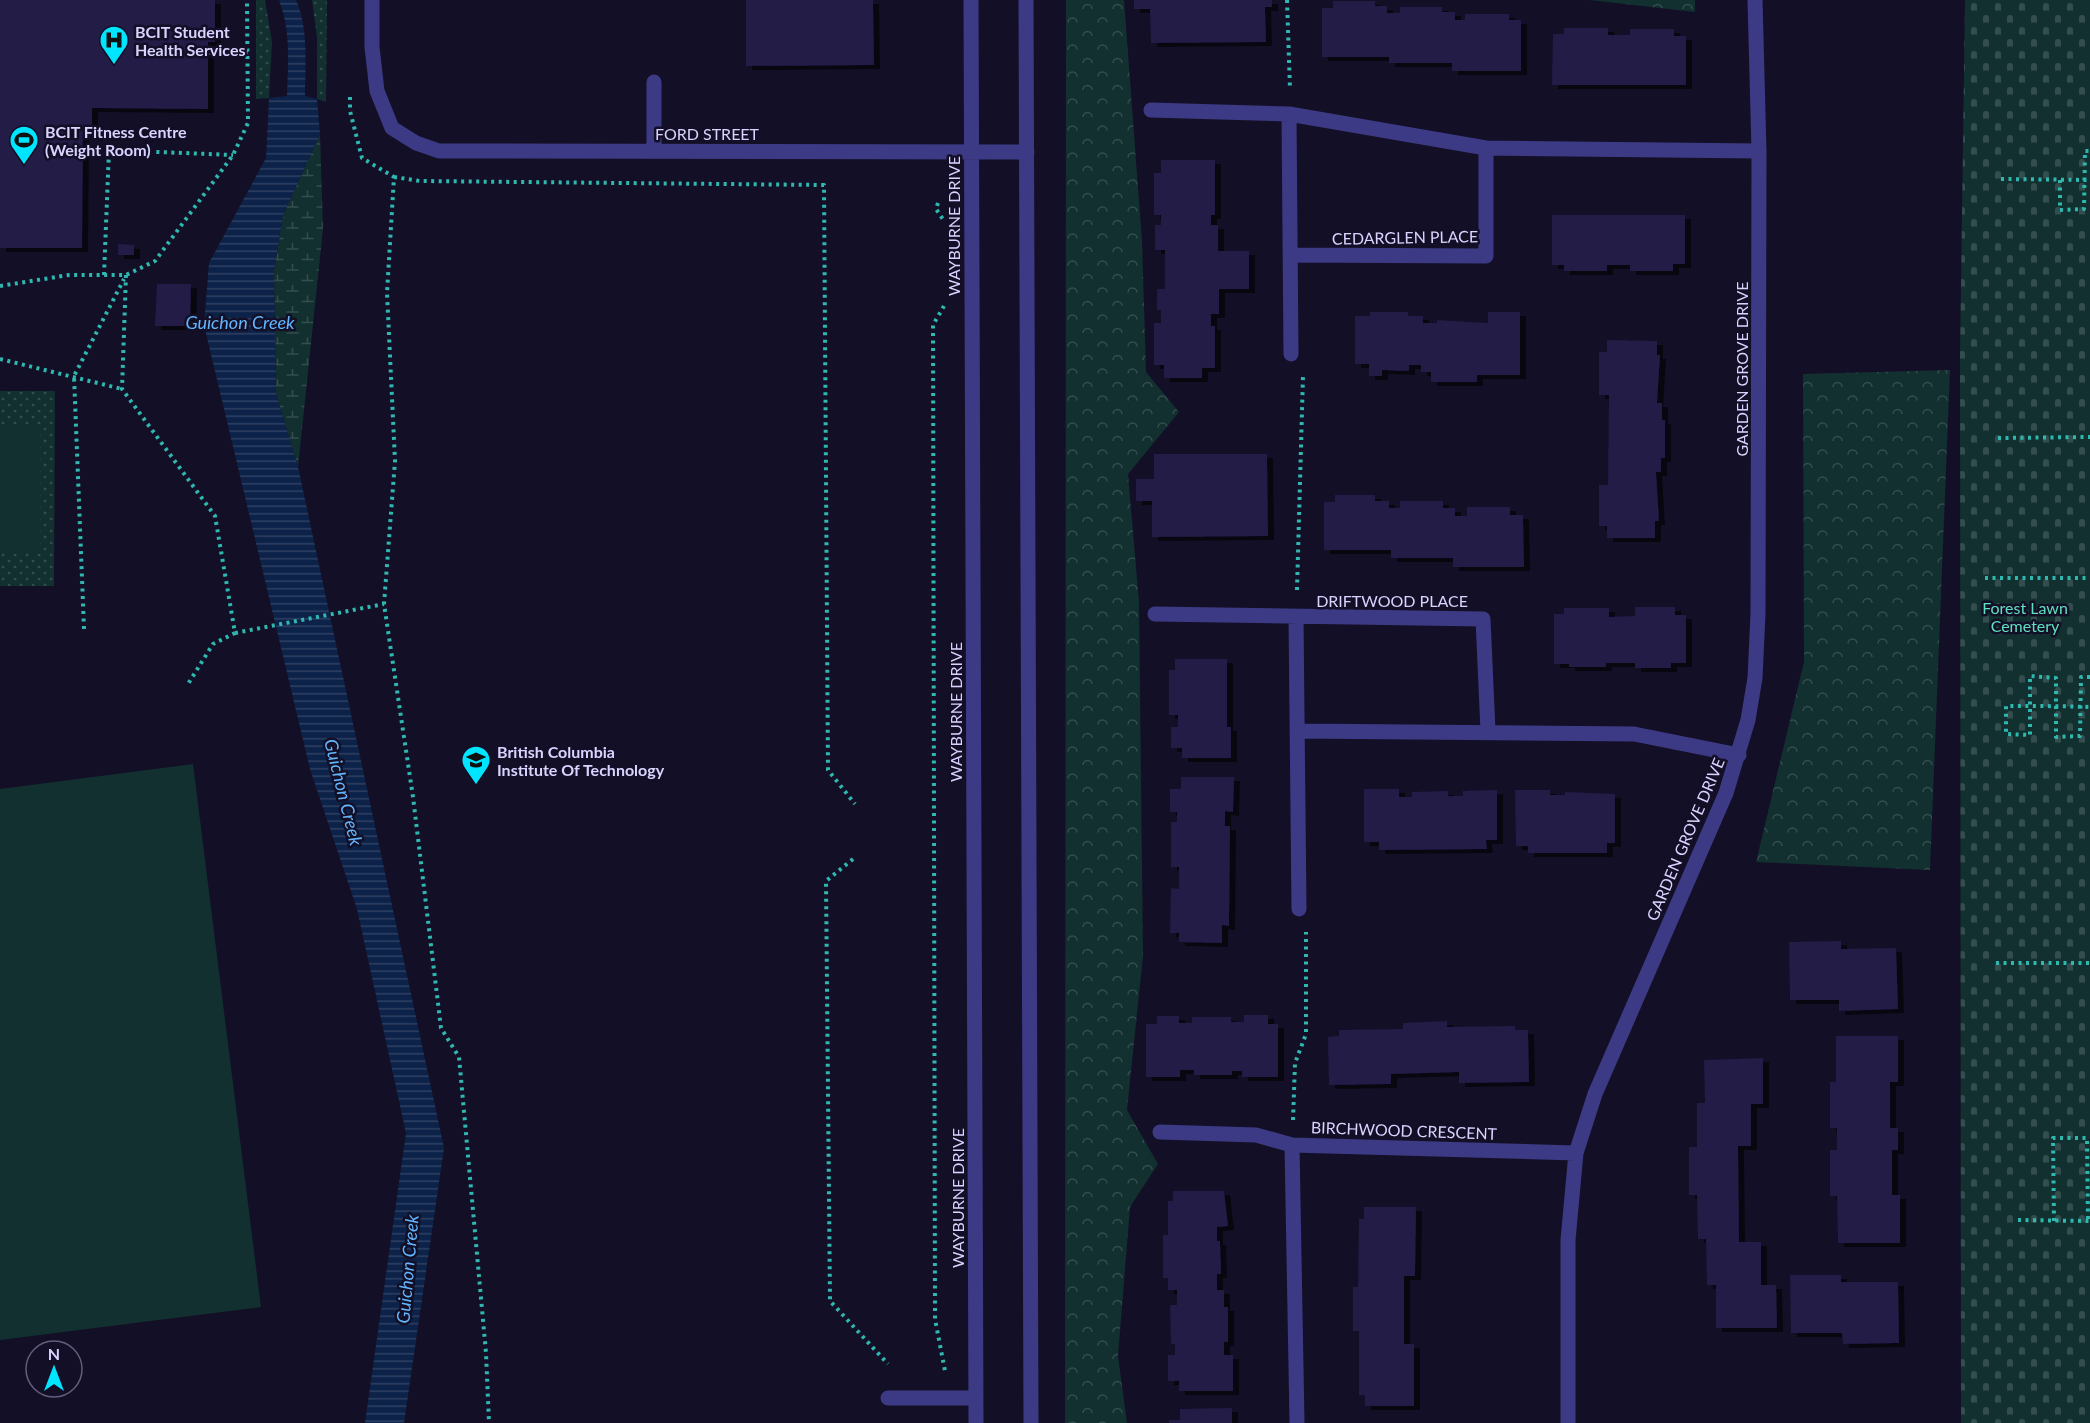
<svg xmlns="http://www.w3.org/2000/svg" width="2090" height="1423" font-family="Lato,sans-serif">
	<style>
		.grass { fill: url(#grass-dots) }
		.forest { fill: url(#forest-crowns) }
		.wetland { fill: url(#wetland-marsh) }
		.cemetery { fill: url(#cemetery-stones) }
		.garden { fill: #12302f }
		.water { fill: url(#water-rules) }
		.building { fill: #241b47; filter: url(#shadow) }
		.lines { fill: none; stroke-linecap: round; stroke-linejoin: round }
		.path { stroke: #2fb8b0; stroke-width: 4; stroke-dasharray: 3 4.5; stroke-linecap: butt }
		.minor { stroke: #3d3a85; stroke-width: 15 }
		.labels { text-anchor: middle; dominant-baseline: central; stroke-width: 5; stroke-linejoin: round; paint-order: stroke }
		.poi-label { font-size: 16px; font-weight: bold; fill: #d9d4ff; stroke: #130f26; text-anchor: start }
		.street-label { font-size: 16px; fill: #d9d4ff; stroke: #130f26 }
		.park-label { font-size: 16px; fill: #5fe0c0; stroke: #130f26 }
		.water-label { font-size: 18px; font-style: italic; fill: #62b6ff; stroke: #130f26 }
	</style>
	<defs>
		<pattern id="grass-dots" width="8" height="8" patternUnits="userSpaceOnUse" patternTransform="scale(1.5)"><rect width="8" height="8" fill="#12302f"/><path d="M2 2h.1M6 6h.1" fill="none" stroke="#344d4e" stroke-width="1.8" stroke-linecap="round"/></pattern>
		<pattern id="forest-crowns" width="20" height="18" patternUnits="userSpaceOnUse" patternTransform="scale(1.5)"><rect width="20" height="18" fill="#12302f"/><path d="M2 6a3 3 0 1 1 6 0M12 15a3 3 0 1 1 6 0" fill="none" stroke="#344d4e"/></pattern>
		<pattern id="wetland-marsh" width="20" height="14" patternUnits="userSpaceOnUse" patternTransform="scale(1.5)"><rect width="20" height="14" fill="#12302f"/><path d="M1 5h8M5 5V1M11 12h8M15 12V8" fill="none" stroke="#344d4e"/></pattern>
		<pattern id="cemetery-stones" width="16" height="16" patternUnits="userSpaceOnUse" patternTransform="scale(1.5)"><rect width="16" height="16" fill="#12302f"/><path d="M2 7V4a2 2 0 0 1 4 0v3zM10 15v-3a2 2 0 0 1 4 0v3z" fill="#344d4e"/></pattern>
		<pattern id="water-rules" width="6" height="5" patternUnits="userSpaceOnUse" patternTransform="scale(1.5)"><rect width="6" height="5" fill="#0c2248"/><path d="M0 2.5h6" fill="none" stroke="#2f4163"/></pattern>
		<filter id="shadow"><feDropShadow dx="6" dy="4" stdDeviation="0" flood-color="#0009"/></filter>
	</defs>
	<rect width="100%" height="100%" fill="#130f26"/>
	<path class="grass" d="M256,0H265L272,42L269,98L256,99Z
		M312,0H327L326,102L317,99V37Z
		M0,391H55L54,586H0Z"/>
	<path class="forest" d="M1066,0H1124L1142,241L1146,372L1179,412L1128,474L1139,602L1143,956L1127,1110L1158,1164L1130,1207L1118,1356L1127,1423H1065Z
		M1590,0H1695V12Z
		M1950,370L1930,870L1756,862L1804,662L1803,374Z"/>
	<path class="wetland" d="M320,134L323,229L298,467L276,394L274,271L283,215Z"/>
	<path class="cemetery" d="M1965,0H2090V1423H1961L1960,355Z"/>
	<path class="garden" d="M0,425H40V553H0Z
		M193,764L261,1307L0,1340V789Z"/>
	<path class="water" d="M279,0H296C309,30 305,64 305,96L317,99L320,134L283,215L274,271L276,394L298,467L444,1148L404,1423H365L406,1133L357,909L310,769L204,325L209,263L266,158L269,98L287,96C288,63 291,31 279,0Z"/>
	<path class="building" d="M0,0H215V42H208V109L92,108V129L83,128L82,248H0Z
		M746,0H873L874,65L746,66Z
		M1134,0H1272V7H1265L1266,42L1151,43L1150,9H1134Z
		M1333,1H1375V6H1387V13H1400V7H1442V12H1455V20H1465V14H1509V20H1521V71H1452V63H1389V57H1322V8H1333Z
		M1564,28H1608V35H1630V29H1674V36H1686V85H1552L1553,34H1564Z
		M1161,160H1215V215H1211V225H1218V251H1249V289H1219V314H1211V326H1215V368H1202V378H1164V365H1154V323H1161V310H1157V289H1165V250H1155V225H1161V215H1154V173H1161Z
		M1552,215H1685V264H1673V271H1630V265H1607V271H1564V265H1552Z
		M118,244L134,245V255H118Z
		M157,284H191L190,326H155Z
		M1370,312H1408V316H1423V323H1437V320L1488,323V312H1520V375H1477V382H1431V372H1421V365H1409V371L1382,370V376H1369V364H1355V316H1370Z
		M1607,340L1657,341V355H1660L1657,403H1662V420H1665V458H1661V472H1656L1659,521H1655V538H1607V526H1599V485H1608L1609,395H1599V352H1607Z
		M1154,454H1267L1268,536L1152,537V501H1136V479H1154Z
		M1335,495H1375V501H1389V508H1400V501H1443V508H1455V516H1467V507H1510V515H1523L1524,567H1453V558H1391V550H1324V502H1335Z
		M1635,607H1675V615H1686V663H1671V668H1635V663H1606V667H1569V664H1554V614H1564V608H1609V617L1635,616Z
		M1175,659H1227V727H1231V758H1182V748H1171V727H1178V715H1169V670H1175Z
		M1181,777H1234L1233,812L1225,811V826H1230L1229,926L1222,925V943L1179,942V933H1170L1171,888L1179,889V867H1171V822H1177V812H1170V789H1181Z
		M1364,789H1399V797H1412V792L1448,791V796H1463V791L1497,790V840H1486L1487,849L1379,850V842H1364Z
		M1515,790H1550V795H1565V792L1615,794V843H1607V853H1528V846H1516Z
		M1841,941V949L1896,948L1898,1009L1839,1011V1000H1790L1789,942Z
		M1244,1015H1268V1024H1278V1077H1242V1071H1232V1075H1194V1070H1180V1077H1146V1024H1157V1016H1179V1023H1192V1017H1231V1022H1244Z
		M1447,1021V1027L1515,1026V1030H1528L1529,1082L1459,1083V1072L1391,1074V1084L1329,1085L1328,1037L1339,1036V1030L1403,1029V1023Z
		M1836,1036H1898V1082H1890V1128H1898V1150H1892V1195H1900V1243H1838L1837,1196H1830V1150H1837V1128H1830V1082H1836Z
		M1763,1058V1104H1751V1146H1738L1739,1242H1761V1285H1776L1777,1328H1716V1285H1707L1706,1239H1698L1697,1195H1689V1147H1697V1103H1705L1704,1060Z
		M1173,1191H1224L1228,1226L1217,1227V1241H1220L1221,1274H1217V1290H1224V1307H1228V1342H1224V1355H1233V1391H1179V1381H1168V1355H1175V1344H1171L1170,1305H1177V1290H1168V1278H1163V1235H1168V1201H1173Z
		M1364,1207H1416L1415,1276H1404V1344H1414V1406H1365V1395H1359V1331H1353V1287H1358L1359,1219H1364Z
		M1790,1275H1841V1282H1898L1899,1343L1843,1344L1842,1333H1791Z
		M1232,1408V1423H1169V1420H1180V1409Z"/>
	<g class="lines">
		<path class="path" d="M1287,0L1290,89
			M208,53L248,52
			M350,97V111L362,158L394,177L387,293L395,461L384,604L413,797L441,1028L459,1057L486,1353L489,1423
			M394,177L420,181L824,185L828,770L855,804
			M2001,179L2090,180
			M2060,180V210L2084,209L2085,151H2090
			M938,203L936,209L944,221
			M104,275L109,150L233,155
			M126,275L122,389L215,516L235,633L213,644L188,684
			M0,286L69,275H126L155,261L233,155L248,123L247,0
			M944,306L933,325L935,1319L945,1371
			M0,359L122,389
			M1998,438L2090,437
			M1985,578H2090
			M1297,590L1303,375
			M84,629L74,376L124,279
			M235,633L384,604
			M2090,677H2081L2080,736L2056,737V678L2030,676V735L2006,734V706C2034,706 2062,706 2090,707
			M853,859L826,881L830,1301L888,1364
			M1996,963H2090
			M1293,1120L1295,1063L1306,1034V932
			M2018,1220L2089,1221
			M2054,1221L2053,1138H2087L2088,1221"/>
		<path class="minor" d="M372,0V47L377,91L392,128L416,143L439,151L1027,152
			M971,0L976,1423
			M1026,0L1031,1423
			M654,82V151
			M1151,110L1289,114L1486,148L1759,151
			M1289,114L1291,354
			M1291,255L1486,256V148
			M1155,614L1483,619L1488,731
			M1296,617L1299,909
			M1298,731L1634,734L1739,755
			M1160,1132L1256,1135L1292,1145L1576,1153
			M1292,1145L1297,1423
			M888,1398H976
			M1568,1423V1240L1576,1153L1595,1094L1726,793L1748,720L1755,678L1758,614L1759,151L1755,0"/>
	</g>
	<defs>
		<g id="hospital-pin" transform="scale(1.5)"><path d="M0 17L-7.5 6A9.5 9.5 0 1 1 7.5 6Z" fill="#00e5ff" stroke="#130f26"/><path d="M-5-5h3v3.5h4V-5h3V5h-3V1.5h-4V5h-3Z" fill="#111"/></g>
		<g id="stadium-pin" transform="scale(1.5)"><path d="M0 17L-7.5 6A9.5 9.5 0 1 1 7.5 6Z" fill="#00e5ff" stroke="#130f26"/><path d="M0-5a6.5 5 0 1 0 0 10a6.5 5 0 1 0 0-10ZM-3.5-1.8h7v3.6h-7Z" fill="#111"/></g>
		<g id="university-pin" transform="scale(1.5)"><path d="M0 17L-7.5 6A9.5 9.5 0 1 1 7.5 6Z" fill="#00e5ff" stroke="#130f26"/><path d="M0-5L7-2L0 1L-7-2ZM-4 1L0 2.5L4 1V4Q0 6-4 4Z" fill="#111"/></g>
	</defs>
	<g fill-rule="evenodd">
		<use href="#hospital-pin" x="114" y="40"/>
		<use href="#stadium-pin" x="24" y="140"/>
		<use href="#university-pin" x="476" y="760"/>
	</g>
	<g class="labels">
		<g class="poi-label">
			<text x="135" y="31">BCIT Student<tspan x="135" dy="18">Health Services</tspan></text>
			<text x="45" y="131">BCIT Fitness Centre<tspan x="45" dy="18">(Weight Room)</tspan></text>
			<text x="497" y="751">British Columbia<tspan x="497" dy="18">Institute Of Technology</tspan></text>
		</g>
		<g class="street-label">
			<text x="707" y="133">FORD STREET</text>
			<text transform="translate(953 226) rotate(-90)">WAYBURNE DRIVE</text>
			<text transform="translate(1405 237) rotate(-1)">CEDARGLEN PLACE</text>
			<text transform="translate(1741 369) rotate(-90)">GARDEN GROVE DRIVE</text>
			<text x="1392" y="600">DRIFTWOOD PLACE</text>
			<text transform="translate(955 712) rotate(-90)">WAYBURNE DRIVE</text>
			<text transform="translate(1685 839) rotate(-67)">GARDEN GROVE DRIVE</text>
			<text transform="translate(1404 1130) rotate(2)">BIRCHWOOD CRESCENT</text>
			<text transform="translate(957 1198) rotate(-90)">WAYBURNE DRIVE</text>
		</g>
		<g class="park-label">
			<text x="2025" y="607">Forest Lawn<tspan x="2025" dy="18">Cemetery</tspan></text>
		</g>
		<g class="water-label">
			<text x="240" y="322">Guichon Creek</text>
			<text transform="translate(344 792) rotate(76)">Guichon Creek</text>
			<text transform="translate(407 1269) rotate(-85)">Guichon Creek</text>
		</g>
	</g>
	<g transform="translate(54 1369)"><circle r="28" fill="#130f26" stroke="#625e7d" stroke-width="1.5"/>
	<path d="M0-4.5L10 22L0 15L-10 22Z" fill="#00e5ff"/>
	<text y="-9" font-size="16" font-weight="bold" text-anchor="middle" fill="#d9d4ff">N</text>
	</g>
</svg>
